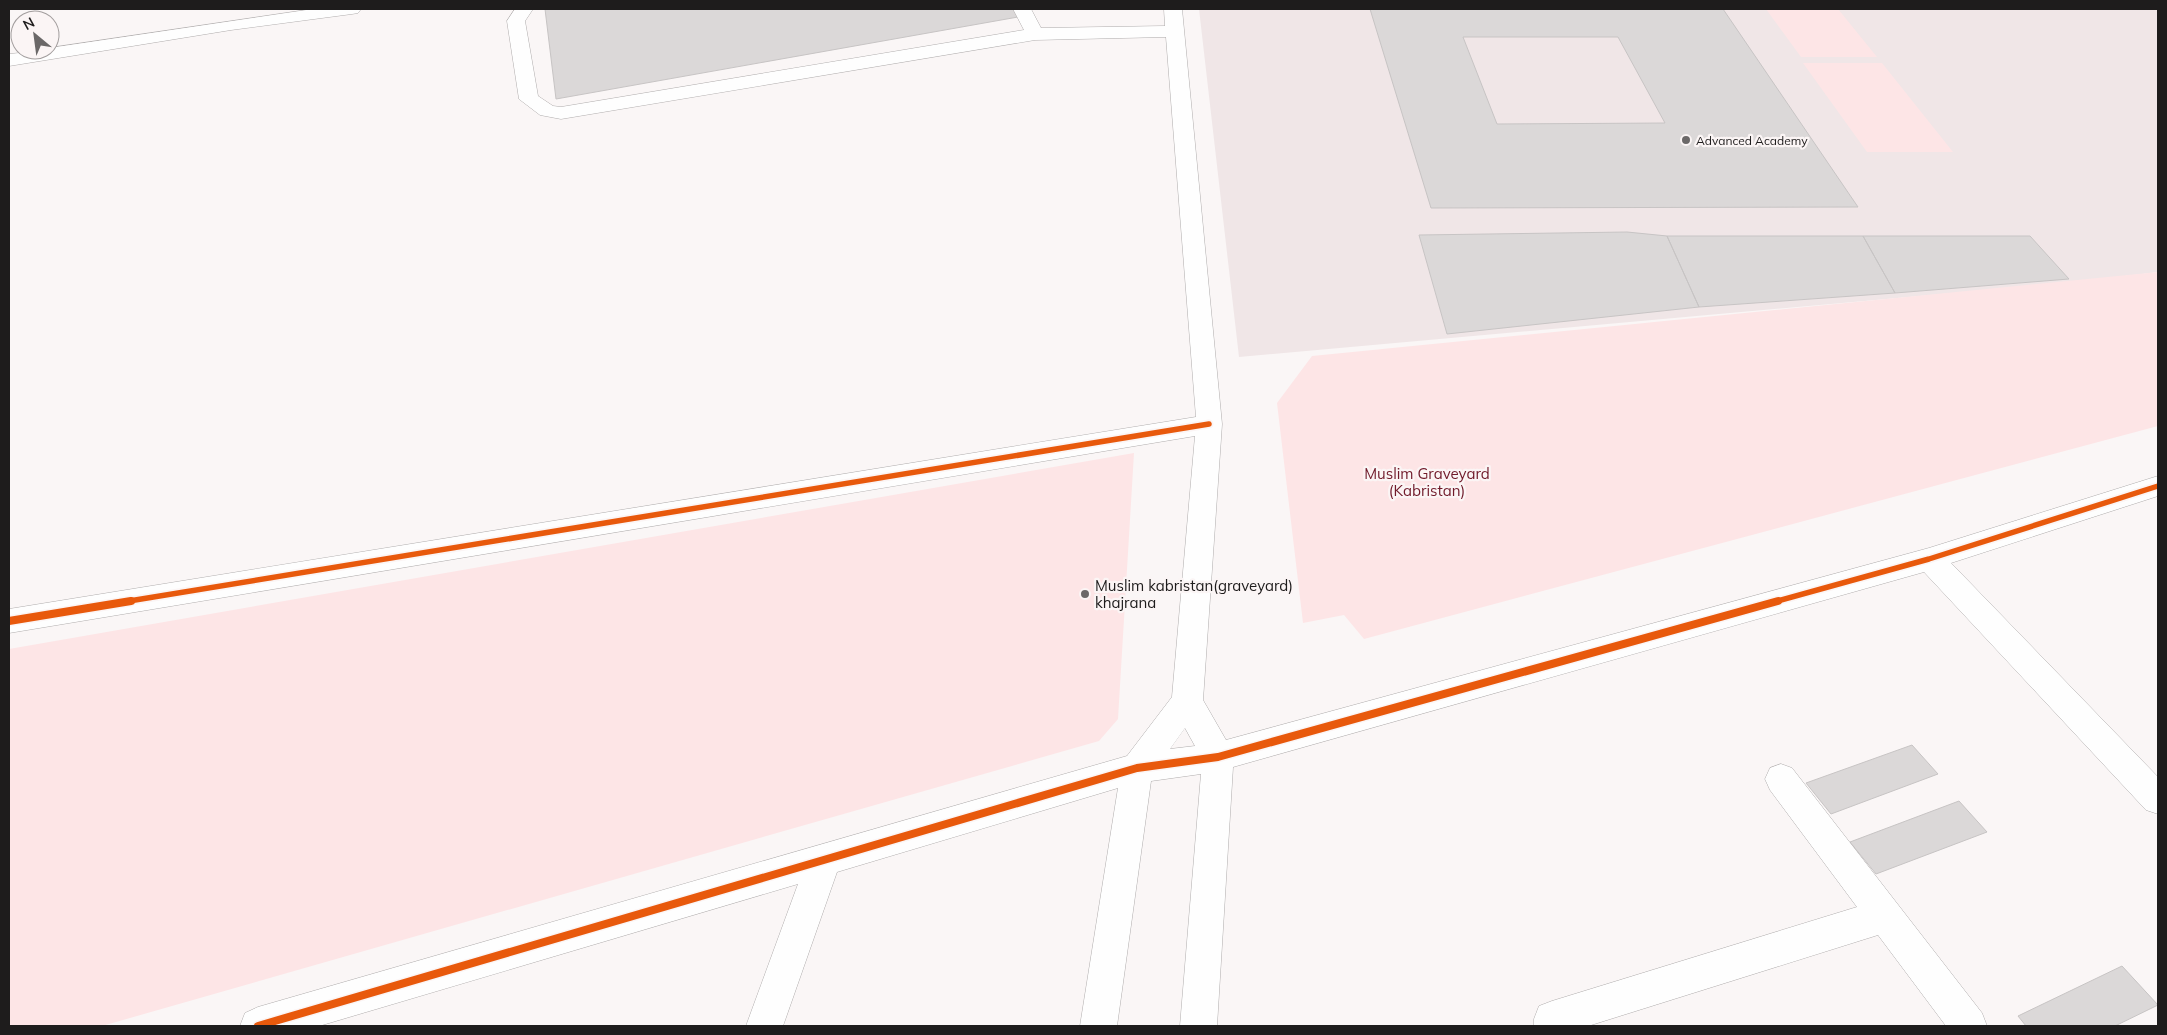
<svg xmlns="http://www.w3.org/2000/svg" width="2167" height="1035" font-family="Mulish,sans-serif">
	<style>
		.built { fill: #f0e6e7 }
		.green { fill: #fde5e6 }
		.building { fill: #dbd8d8; stroke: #c7c4c4; fill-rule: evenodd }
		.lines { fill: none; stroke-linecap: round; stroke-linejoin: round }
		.minor-casing { stroke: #afacac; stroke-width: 1 }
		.minor { fill: #fefefe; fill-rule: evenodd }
		.cycleway-far1-casing { stroke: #fbf5f5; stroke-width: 9 }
		.cycleway-casing { stroke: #fbf5f5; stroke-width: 11 }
		.cycleway-far1 { stroke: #e8590c; stroke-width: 5.5 }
		.cycleway { stroke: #e8590c; stroke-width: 8 }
		.poi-dot { fill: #6b6868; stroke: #fbf5f5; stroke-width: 2 }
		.labels { text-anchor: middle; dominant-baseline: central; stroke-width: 4.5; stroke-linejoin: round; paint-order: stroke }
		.far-poi-label { font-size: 12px; fill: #1e1c1c; stroke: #fbf5f5; text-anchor: start }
		.park-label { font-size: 15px; fill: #701a2a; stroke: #fbf5f5 }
		.poi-label { font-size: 15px; fill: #1e1c1c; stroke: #fbf5f5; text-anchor: start }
	</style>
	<rect width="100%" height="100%" fill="#faf6f6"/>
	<path class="built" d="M1199,9H2158V272L2076,282L1239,357Z"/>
	<path class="green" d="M1766,9H1838L1877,57H1801Z
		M1803,63H1882L1953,152H1867Z
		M2158,272V426L1364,639L1344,615L1303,623L1277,403L1312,356Z
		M1134,453L1118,719L1099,741L102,1026H9V649Z"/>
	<path class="building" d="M545,9H1013L1018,17L556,99Z
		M1370,9H1723L1858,207L1431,208ZM1463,37H1618L1665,123L1497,124Z
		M1627,232L1667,236L1699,307L1447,334L1419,235Z
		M1667,236H1863L1895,293L1699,307Z
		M1863,236H2030L2069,279L1895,293Z
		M1912,745L1938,774L1831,814L1806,783Z
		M1959,801L1987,832L1876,874L1850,842Z
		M2122,966L2158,1005L2115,1026H2026L2018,1016Z"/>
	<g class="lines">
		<g class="minor-casing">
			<path id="minor" d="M313,9H361L358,13L352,14L231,30L9,66V54L50,50V48Z
				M515,9H533L525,21L538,96L553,106L561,107L1024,30L1013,9H1031L1041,28L1165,26L1164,9H1182L1222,424L1203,700L1226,740L1929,548L2158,476V496L1951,563L2158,777V814L2146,810L1924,572L1233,767L1217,1026H1180L1201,774L1151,781L1117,1026H1080L1118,788L837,872L783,1026H746L798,884L319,1026H240L245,1013L258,1007L1127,756L1172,697L1195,436L9,633V609L1196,417L1166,37L1035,40L561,119L540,115L519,99L507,21ZM1185,728L1195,746L1170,749Z
				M1781,764L1792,768L1982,1013L1987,1026H1946L1878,935L1588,1026H1534V1019L1539,1006L1552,1001L1857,907L1770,790L1765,779L1770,768Z"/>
		</g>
		<use href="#minor" class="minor"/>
		<g class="cycleway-far1-casing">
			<path id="cycleway-far1" d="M123,602L1209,424
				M1774,602L1929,559L2158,486"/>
		</g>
		<g class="cycleway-casing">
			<path id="cycleway" d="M9,621L131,601
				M258,1026L1137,768L1218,757L1778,601"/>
		</g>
		<use href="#cycleway-far1" class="cycleway-far1"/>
		<use href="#cycleway" class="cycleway"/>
	</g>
	<g class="poi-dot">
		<circle cx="1686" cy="140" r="5"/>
		<circle cx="1085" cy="594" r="5"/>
	</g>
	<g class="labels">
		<g class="far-poi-label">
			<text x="1696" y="140">Advanced Academy</text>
		</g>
		<g class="park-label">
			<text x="1427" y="473">Muslim Graveyard<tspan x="1427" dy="17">(Kabristan)</tspan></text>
		</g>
		<g class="poi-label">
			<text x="1095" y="585">Muslim kabristan(graveyard)<tspan x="1095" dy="17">khajrana</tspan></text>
		</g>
	</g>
	<rect width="2167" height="1035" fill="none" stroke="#1e1c1c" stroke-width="20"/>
	<g transform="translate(35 35) rotate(331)"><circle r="24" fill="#fbf5f5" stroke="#a39e9e"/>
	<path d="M0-4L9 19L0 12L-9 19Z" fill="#6b6868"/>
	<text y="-8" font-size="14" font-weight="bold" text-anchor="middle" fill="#1e1c1c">N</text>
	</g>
</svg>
